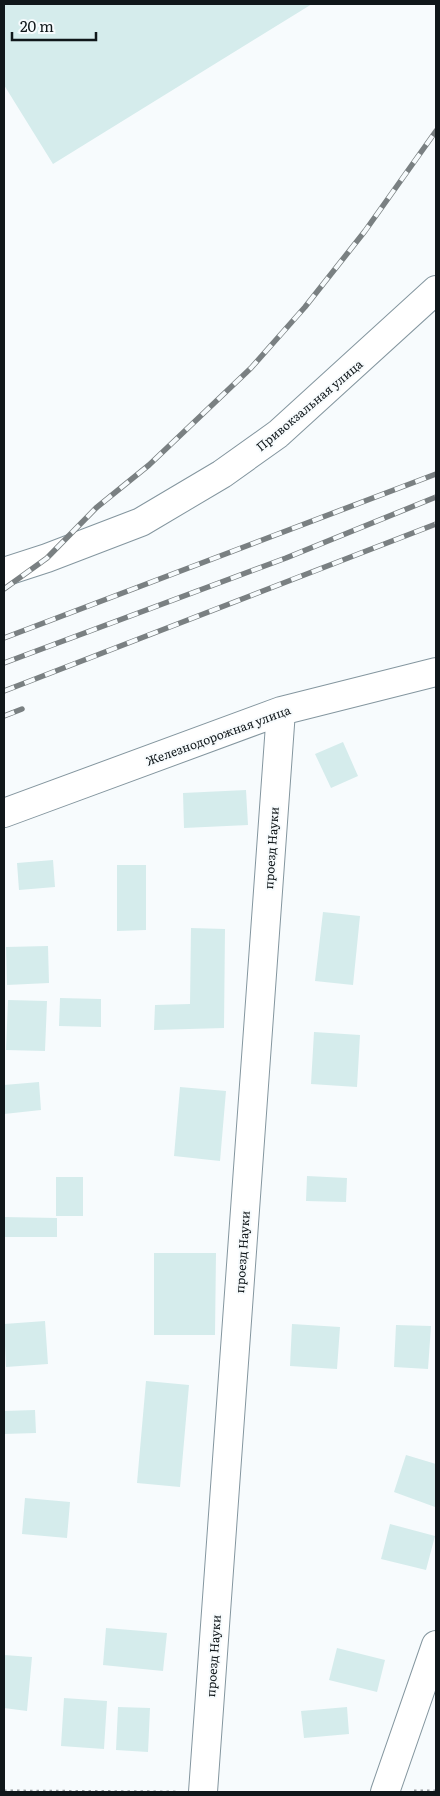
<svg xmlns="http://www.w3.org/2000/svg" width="440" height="1796" font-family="Literata,serif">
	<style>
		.building { fill: #d5ecec }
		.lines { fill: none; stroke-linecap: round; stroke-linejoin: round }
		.street-casing { stroke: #84969f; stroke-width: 30 }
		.secondary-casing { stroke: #84969f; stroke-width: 30 }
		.path { stroke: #9ba0a2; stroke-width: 3; stroke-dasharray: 2.5 4; stroke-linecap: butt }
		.street { stroke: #fff; stroke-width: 28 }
		.secondary { stroke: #fff; stroke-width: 28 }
		.rail-casing { stroke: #7a8082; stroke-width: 5.5 }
		.rail { stroke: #f7fbfd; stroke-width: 4; stroke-dasharray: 11; stroke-linecap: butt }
		.labels { text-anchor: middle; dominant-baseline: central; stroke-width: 4; stroke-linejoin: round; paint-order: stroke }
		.street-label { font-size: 12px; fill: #10171a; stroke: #f7fbfd }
	</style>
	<rect width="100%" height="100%" fill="#f7fbfd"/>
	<path class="building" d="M4,4H312L53,164L4,85Z
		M343,742L358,776L331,788L315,754Z
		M246,790L248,825L184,828L183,793Z
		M53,860L55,887L19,890L17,863Z
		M117,865H146V930L117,931Z
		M323,912L360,916L353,985L315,981Z
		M191,928L225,929L224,1028L154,1030L155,1005L190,1004Z
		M48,946L49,983L7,985L6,947Z
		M60,998L101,999V1027L59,1026Z
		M8,1000L47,1001L45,1051L6,1050Z
		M314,1032L360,1035L357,1087L311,1084Z
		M39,1082L41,1110L4,1114V1085Z
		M180,1087L226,1091L220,1161L174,1156Z
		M307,1176L347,1178L346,1202L306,1201Z
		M56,1177H83V1216H56Z
		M4,1217L57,1218V1237H4Z
		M154,1253H216L215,1335H154Z
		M45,1321L48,1364L6,1367L4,1324Z
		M292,1324L340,1327L337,1369L290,1366Z
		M396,1325L431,1326L428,1369L394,1367Z
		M146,1381L189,1385L180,1487L137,1483Z
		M35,1410L36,1433L4,1434V1411Z
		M406,1455L436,1464L435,1507L394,1492Z
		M25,1498L70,1502L67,1538L22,1534Z
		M390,1524L435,1536L426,1570L381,1559Z
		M106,1628L167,1633L163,1671L103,1665Z
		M337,1648L385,1660L377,1692L329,1680Z
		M4,1655L32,1657L27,1711L4,1708Z
		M64,1698L107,1701L104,1749L61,1746Z
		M118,1707L150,1708L148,1752L116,1750Z
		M347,1707L349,1734L304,1738L301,1711Z"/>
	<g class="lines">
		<g class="street-casing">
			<path id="street" d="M4,813L281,711L436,672
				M203,1792L281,711
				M385,1792L436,1645"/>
		</g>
		<g class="secondary-casing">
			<path id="secondary" d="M4,572L47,558L141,522L222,474L278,434L436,290"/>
		</g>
		<path class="path" d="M4,1791L177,1792
			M414,1791H436"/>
		<use href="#street" class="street"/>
		<use href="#secondary" class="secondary"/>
		<g class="rail-casing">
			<path id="rail" d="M4,589L47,558L96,508L149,465L251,368L305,307L365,231L436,131
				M4,638L436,474
				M4,663L286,558L436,497
				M4,691L436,524
				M4,716L22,709"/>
		</g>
		<use href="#rail" class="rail"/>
	</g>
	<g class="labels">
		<g class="street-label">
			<text transform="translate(309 405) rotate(-40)">Привокзальная улица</text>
			<text transform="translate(218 735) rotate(-20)">Железнодорожная улица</text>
			<text transform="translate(271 848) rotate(-86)">проезд Науки</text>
			<text transform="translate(242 1252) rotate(-86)">проезд Науки</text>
			<text transform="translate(213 1656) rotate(-86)">проезд Науки</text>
		</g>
	</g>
	<rect width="440" height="1796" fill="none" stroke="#10171a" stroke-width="10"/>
	<path d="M12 32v8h84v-8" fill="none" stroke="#10171a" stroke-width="2.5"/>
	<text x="20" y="32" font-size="15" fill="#10171a" stroke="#f7fbfd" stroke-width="4" paint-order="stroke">20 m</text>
</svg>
